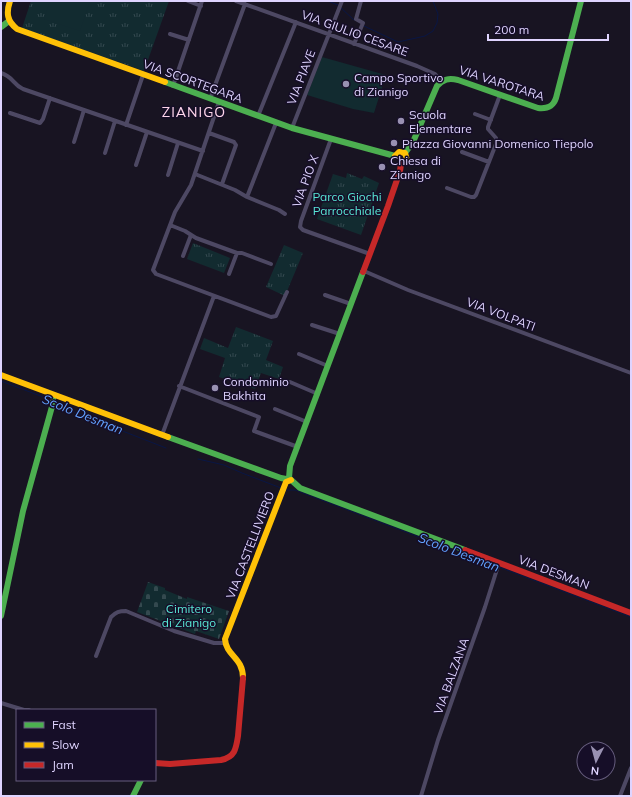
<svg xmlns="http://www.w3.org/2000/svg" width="632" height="797" font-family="Mulish,sans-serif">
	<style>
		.grass { fill: url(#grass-tufts) }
		.cemetery { fill: url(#cemetery-stones) }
		.pitch { fill: #122b30 }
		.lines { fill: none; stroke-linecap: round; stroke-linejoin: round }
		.stream { stroke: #091645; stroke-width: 1 }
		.street { stroke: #4d4863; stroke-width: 4 }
		.fast { stroke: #4caf50; stroke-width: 6 }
		.slow { stroke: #ffc107; stroke-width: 6 }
		.jam { stroke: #c62828; stroke-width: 6 }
		.poi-dot { fill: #9991b2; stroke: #160e28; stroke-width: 1.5 }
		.labels { text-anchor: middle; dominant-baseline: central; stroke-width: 3; stroke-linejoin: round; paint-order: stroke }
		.street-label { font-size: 12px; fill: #dfd4ff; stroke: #160e28 }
		.poi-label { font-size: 12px; fill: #dfd4ff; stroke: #160e28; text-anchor: start }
		.park-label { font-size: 12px; fill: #58e7d5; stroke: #160e28 }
		.water-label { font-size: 13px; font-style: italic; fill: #62a3ff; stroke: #160e28 }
		.quarter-label { font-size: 14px; letter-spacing: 1px; fill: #ffd6eb; stroke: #160e28 }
	</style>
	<defs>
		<pattern id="grass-tufts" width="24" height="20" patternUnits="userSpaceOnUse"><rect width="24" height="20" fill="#122b30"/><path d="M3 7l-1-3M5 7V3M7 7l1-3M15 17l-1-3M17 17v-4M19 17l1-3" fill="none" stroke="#34494f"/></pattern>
		<pattern id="cemetery-stones" width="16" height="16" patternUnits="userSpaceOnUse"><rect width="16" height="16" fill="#122b30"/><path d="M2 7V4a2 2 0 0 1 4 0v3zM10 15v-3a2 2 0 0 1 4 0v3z" fill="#34494f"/></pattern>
	</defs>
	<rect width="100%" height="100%" fill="#181422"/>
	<path class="grass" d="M31,1H169L144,71L22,28Z
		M347,173L362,179L364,176L379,183L361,235L317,219L333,174L346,178Z
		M193,243L230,258L224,273L187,259Z
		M284,245L303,253L285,296L266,287Z
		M236,327L273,341L266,360L283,367L279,379L261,373L255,389L219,377L225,358L200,349L204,338L228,348Z"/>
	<path class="cemetery" d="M148,582L165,588V590L187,599V597L229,611L219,639L196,631L195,634L137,612Z"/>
	<path class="pitch" d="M50,1H90L80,31L44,19Z
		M322,57L386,75L374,113L353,109L307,95Z"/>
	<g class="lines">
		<path class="stream" d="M328,1L338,5
			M340,7L354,20
			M364,26L398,42L425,36L433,31L437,23L438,14L433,1
			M1,381L51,400
			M56,402L74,412L166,448
			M198,459L224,465L242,473L281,488
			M287,490H295L496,566
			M499,567L631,617"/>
		<path class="street" d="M188,1L201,6
			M236,1L417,66L435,74L441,81
			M170,34L189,40
			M354,44L363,23L356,19L361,1
			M1,73C14,77 12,84 23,89L203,151
			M173,86L202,1
			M210,99L245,4
			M219,102L191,185L175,212L153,270L156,274L164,277L271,317L276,316L287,292
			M10,113L40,123L43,119L50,98
			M475,114L491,120
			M258,116L296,22
			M126,125L143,75
			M292,128L342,1
			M209,133L234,142L236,145L222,184
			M331,139L301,221L300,227L303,230L370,254
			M74,142L84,110
			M462,152L489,162
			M105,153L115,121
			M136,165L147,132
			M195,174L235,190L247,197L279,210L285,214
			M168,175L178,143
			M447,188L471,197H474L476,195L496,144V138L488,129V127L500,95
			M247,197L276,123
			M170,225L185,231L196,238L237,253H242L271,264
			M183,256L191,235
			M364,271L408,290L631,373
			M229,274L237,253
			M325,295L351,304
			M312,325L340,334
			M299,354L328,366
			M290,382L318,394
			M179,386L259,417L254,431L298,447
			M275,409L307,422
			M162,435L214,296
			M96,656L111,617C116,612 119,611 126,611L174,631L214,643H225
			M1,703L24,710H29
			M421,796L438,740L485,607L499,563
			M620,796L631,768"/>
		<path class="fast" d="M1,27L9,21
			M165,82L292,128L395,156
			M405,153L413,142L437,86C443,79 449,78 458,80L538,108C547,109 553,107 556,98L581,1
			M363,272L290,466L289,478L300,488L465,550
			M168,437L281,478L291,480
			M1,616L23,511L53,403V395
			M133,796L141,780"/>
		<path class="slow" d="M10,1C6,13 7,21 17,29L165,82
			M395,156L399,152L405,153L407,160L401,164
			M1,375L168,437
			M243,678C243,657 226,656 225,639L286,482L291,480"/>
		<path class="jam" d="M363,272L388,206L400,171L401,164
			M465,550L631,613
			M155,763L170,764L221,760C235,757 236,749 238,736L243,678"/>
	</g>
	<g class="poi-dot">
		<circle cx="346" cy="84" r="4"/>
		<circle cx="401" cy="121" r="4"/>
		<circle cx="394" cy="143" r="4"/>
		<circle cx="382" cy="167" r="4"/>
		<circle cx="215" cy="388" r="4"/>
	</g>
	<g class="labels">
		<g class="street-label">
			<text transform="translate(355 33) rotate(20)">VIA GIULIO CESARE</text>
			<text transform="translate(301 77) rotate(-69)">VIA PIAVE</text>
			<text transform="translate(193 81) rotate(20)">VIA SCORTEGARA</text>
			<text transform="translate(502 83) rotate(18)">VIA VAROTARA</text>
			<text transform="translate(305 181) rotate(-70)">VIA PIO X</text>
			<text transform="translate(501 314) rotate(21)">VIA VOLPATI</text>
			<text transform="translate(250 545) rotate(-69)">VIA CASTELLIVIERO</text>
			<text transform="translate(554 572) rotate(21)">VIA DESMAN</text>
			<text transform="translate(451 676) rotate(-70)">VIA BALZANA</text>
		</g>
		<g class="poi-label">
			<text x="354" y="77">Campo Sportivo<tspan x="354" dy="14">di Zianigo</tspan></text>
			<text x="409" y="114">Scuola<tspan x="409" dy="14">Elementare</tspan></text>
			<text x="402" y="143">Piazza Giovanni Domenico Tiepolo</text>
			<text x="390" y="160">Chiesa di<tspan x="390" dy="14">Zianigo</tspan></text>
			<text x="223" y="381">Condominio<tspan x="223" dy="14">Bakhita</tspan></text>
		</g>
		<g class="park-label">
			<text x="347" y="196">Parco Giochi<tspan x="347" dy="14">Parrocchiale</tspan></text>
			<text x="189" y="608">Cimitero<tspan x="189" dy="14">di Zianigo</tspan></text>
		</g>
		<g class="water-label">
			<text transform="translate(83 414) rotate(22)">Scolo Desman</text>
			<text transform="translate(459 552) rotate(21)">Scolo Desman</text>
		</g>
		<g class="quarter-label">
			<text x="194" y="112">ZIANIGO</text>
		</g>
	</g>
	<rect width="632" height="797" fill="none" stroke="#dfd4ff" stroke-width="4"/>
	<rect x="16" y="709" width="140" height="72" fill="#160e28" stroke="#665d7e"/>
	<rect x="24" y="722" width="20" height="6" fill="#4caf50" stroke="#665d7e"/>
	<text x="52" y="729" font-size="12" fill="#dfd4ff">Fast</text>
	<rect x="24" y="742" width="20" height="6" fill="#ffc107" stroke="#665d7e"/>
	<text x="52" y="749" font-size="12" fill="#dfd4ff">Slow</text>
	<rect x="24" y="762" width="20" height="6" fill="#c62828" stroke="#665d7e"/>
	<text x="52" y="769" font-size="12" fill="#dfd4ff">Jam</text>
	<g transform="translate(596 761) rotate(186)"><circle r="19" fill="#160e28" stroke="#665d7e"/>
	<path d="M0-3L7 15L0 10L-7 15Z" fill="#9991b2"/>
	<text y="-6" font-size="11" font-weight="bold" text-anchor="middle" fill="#dfd4ff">N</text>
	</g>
	<path d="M488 34v6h120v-6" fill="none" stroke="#dfd4ff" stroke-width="2"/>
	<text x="494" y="34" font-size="12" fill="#dfd4ff" stroke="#160e28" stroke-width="3" paint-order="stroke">200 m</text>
</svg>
